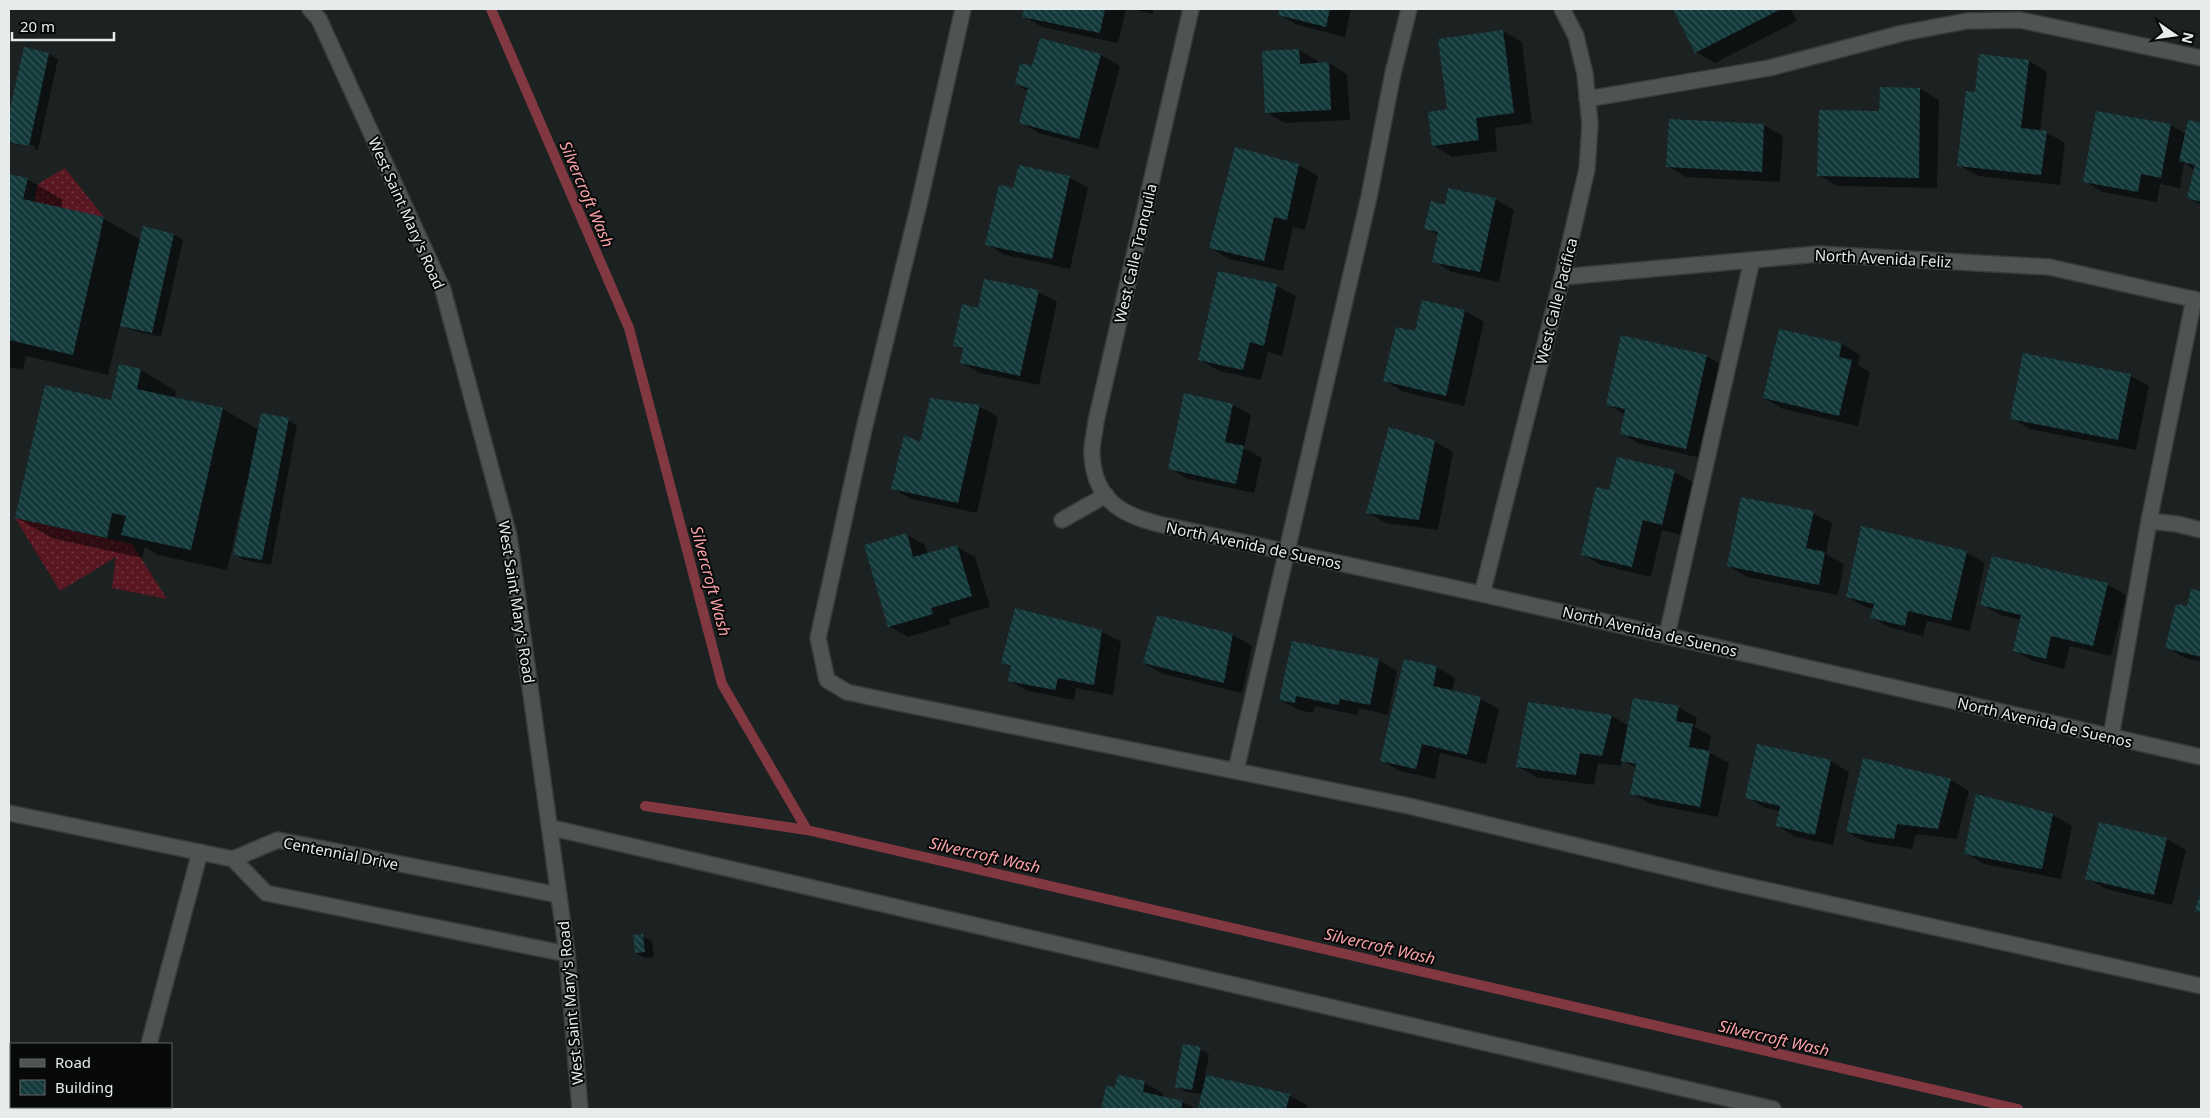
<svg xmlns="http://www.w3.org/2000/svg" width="2210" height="1118" font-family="'Noto Sans',sans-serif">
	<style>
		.grass { fill: url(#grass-dots) }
		.shadow { fill: #0007; fill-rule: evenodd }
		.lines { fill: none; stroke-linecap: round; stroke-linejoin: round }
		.stream { stroke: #823840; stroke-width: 10 }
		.building { fill: url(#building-back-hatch) }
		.lane-casing { stroke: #383c3c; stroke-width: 18 }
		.street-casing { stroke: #383c3c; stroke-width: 18 }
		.secondary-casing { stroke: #383c3c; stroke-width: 18 }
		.lane { stroke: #4e5353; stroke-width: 15 }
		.street { stroke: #4e5353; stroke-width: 15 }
		.secondary { stroke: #4e5353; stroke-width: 15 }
		.labels { text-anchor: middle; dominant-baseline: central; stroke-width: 4; stroke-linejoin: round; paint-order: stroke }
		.street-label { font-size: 15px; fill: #e8ebeb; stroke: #080a0a }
		.water-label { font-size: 16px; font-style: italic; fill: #fca3a8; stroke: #080a0a }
	</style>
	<defs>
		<pattern id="grass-dots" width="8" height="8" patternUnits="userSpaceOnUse" patternTransform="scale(1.25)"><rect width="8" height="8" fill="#581721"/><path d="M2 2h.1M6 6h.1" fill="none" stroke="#703941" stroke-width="1.8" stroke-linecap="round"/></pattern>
		<pattern id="building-back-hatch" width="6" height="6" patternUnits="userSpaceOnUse" patternTransform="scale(1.25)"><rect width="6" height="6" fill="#13383a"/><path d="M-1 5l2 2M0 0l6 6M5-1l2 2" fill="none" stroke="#355557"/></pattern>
	</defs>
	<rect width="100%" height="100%" fill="#1c2121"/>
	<path class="grass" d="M65,168L104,217L34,202L38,184Z
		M15,518L132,544L167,599L112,588L116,557L60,591Z"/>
	<path class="shadow" d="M1025,9H1126L1118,43L1042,27L1024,16Z
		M1131,9H1154L1153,14Z
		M1281,9H1351L1345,37L1298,25L1280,15Z
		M1674,9H1791L1797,21L1715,63L1696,52Z
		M1503,31L1522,42L1532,123L1495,128L1497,151L1452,157L1434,146L1448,110Z
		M1040,39L1101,55L1120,66L1098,149L1039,133L1020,122L1028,91L1016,84L1033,68Z
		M25,48L49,54L58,59L38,150L9,143V119ZM12,141L35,146L34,149L12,144Z
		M1299,50L1318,61V64L1329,63L1347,74L1350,120L1285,123L1267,113Z
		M2029,61L2047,72L2040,131L2046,132L2065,143L2060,185L1978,176L1959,165L1976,93Z
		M1920,89L1939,100L1937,188L1837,186L1819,175L1881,112Z
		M1670,120L1764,125L1783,136L1780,182L1686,177L1667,166Z
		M2189,121L2201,124V205L2189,198L2195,170L2184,163L2180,188L2160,184L2157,202L2103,192L2084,181L2171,125L2186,134Z
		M1236,149L1299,165L1318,176L1305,230L1293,227L1283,271L1229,259L1211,248Z
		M9,175L27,179L63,200L61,209L104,219L141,240L143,228L174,235L183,240L161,337L131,330L120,324L108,375L26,356L23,370L9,367Z
		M1069,177L1088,188L1070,269L1005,255L987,244L1014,190Z
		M1495,199L1514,210L1499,282L1452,272L1433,261L1439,236L1426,228L1445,206Z
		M1219,273L1277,286L1296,296L1282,356L1268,352L1261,380L1219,371L1200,360Z
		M1038,292L1057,302L1039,385L980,373L961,362L963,350L954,345L979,309Z
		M1423,302L1465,311L1484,322L1464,406L1404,392L1385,381L1416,333Z
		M1842,344L1860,355L1858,365L1870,372L1858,426L1783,409L1764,398Z
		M1707,356L1725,367L1705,459L1640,444L1622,434L1626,415L1607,404Z
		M120,366L141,370L176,391L175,398L223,409L259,430L288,420L297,425L271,565L244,560L235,554L248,486H246L227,570L158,555L145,547L142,558L52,538L17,518L112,402Z
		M2131,376L2149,386L2136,450L2030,429L2011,418Z
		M1233,405L1251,415L1244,448L1262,458L1254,493L1188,479L1169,468Z
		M979,406L998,417L977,513L911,499L892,488Z
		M1434,441L1453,452L1438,530L1386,523L1368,513Z
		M1674,472L1693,482L1681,535L1662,530L1651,577L1601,565L1582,554L1609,492Z
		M1813,513L1832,523L1826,554L1844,564L1838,595L1747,577L1729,566Z
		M906,534L925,545L928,554L956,546L975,557L990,607L949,619L951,624L908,637L889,626Z
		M1966,552L1985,563L1970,631L1927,621L1923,636L1891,628L1872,618L1874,609L1866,607L1847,597Z
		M2107,584L2126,595L2111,656L2070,646L2064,669L2033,661L2015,651L2022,620L2000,615L1982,604Z
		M2192,590L2201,592V662L2185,658L2166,647L2188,608Z
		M1016,609L1102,632L1121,642L1113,695L1076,688L1074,700L1028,691L1009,680L1012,668L1002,663Z
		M1158,616L1233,635L1252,646L1242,693L1163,674L1144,663Z
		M1379,660L1397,671L1388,715L1359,708L1357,715L1315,706L1313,713L1299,710L1280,700Z
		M1405,660L1437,667L1455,678L1452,692L1480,699L1499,709L1486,764L1440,753L1435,779L1400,771L1381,760Z
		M1529,704L1612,716L1629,726L1678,707L1697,718L1695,727L1711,736L1708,752L1729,763L1718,817L1650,804L1632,793L1636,768L1622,760L1621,766L1598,763L1594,785L1536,777L1517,766Z
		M1830,761L1849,772L1833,845L1796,837L1777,826L1780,811L1765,808L1747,797Z
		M1951,780L1969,791L1957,839L1916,834L1912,849L1866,842L1847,832Z
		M1977,796L2053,815L2072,826L2061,879L1984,864L1965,853Z
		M2100,823L2167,839L2186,850L2172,905L2106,889L2087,878Z
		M642,936L652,941L654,957L645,958L636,953Z
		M1200,1049L1209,1054L1205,1076L1289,1095L1308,1106L1307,1109H1199L1203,1094L1186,1092L1177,1086Z
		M9,1078H11V1107H94L98,1109H9Z
		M1144,1082L1163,1093L1162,1098L1183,1102L1196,1109H1102L1107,1087L1116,1089Z"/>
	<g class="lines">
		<path class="stream" d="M491,9L629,328L722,684L807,830L2018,1109
			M645,806L807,830"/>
	</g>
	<path class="building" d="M1024,9H1105L1100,33L1022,17Z
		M1280,9H1330L1326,27L1278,15Z
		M1673,9H1778L1779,10L1695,53Z
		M1503,30L1514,113L1476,118L1479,140L1432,146L1428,112L1447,109L1438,39Z
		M1040,38L1101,54L1079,139L1019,123L1028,88L1015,84L1020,63L1032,66Z
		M24,47L49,53L29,146L9,142V113Z
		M1299,49L1300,64L1329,62L1331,110L1265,113L1262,51Z
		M1979,54L2029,60L2021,128L2047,131L2041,175L1957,166L1966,91L1975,92Z
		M1880,87L1920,88L1919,178L1817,176L1819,110L1879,111Z
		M2096,111L2171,124L2161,178L2141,174L2138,192L2083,182Z
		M1669,119L1764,124L1762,172L1666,167Z
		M2188,120L2201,123V202L2187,198L2195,165L2179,161Z
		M1235,147L1299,164L1287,220L1274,217L1264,261L1209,248Z
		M1019,165L1070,176L1052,259L985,245L999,185L1013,188Z
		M9,174L28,178L23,199L104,217L73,355L9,340Z
		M1448,188L1496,198L1480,272L1432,262L1438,232L1424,229L1431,201L1445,205Z
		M143,226L174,234L152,333L120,326Z
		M1218,271L1277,284L1264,346L1250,342L1243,370L1198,360Z
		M984,279L1039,290L1020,376L960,363L963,348L953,346L962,304L978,308Z
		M1422,300L1465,310L1446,396L1383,381L1396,327L1415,331Z
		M1779,329L1842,343L1839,357L1852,360L1839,416L1763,398Z
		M1621,335L1707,355L1686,449L1620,434L1625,409L1606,405Z
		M2023,353L2131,374L2118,440L2010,419Z
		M119,364L141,369L137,389L223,408L191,550L121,535L126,516L112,513L107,538L15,518L45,385L111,400Z
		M1184,393L1233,404L1225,442L1244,446L1236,484L1168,469Z
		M930,398L980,405L958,503L891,489L904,435L920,442Z
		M261,413L289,418L262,560L233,555Z
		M1389,427L1435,440L1419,520L1366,513Z
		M1617,457L1675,470L1662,525L1643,520L1632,567L1581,555L1596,487L1609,490Z
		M1741,497L1814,511L1806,548L1825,552L1819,585L1727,566Z
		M1861,526L1967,551L1951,621L1908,611L1905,626L1870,618L1874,604L1846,597Z
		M907,533L913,557L957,545L972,596L931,608L933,614L888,627L864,545Z
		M1992,556L2108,583L2093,646L2051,636L2046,659L2013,651L2021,615L1980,605Z
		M2191,589L2201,591V657L2165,648L2176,604L2187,606Z
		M1015,608L1102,630L1094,685L1058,678L1055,690L1008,681L1011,666L1001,663Z
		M1157,615L1233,634L1224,683L1143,663Z
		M1292,641L1379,659L1370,705L1340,699L1338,705L1296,696L1295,703L1279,700Z
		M1404,659L1437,666L1433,686L1481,697L1467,755L1422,744L1416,769L1380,761Z
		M1633,698L1679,706L1676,721L1693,724L1689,747L1710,751L1700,807L1630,794L1636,764L1621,761Z
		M1528,702L1612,715L1602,756L1580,753L1576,775L1516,767Z
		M1757,744L1831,760L1815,835L1776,826L1780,806L1745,798Z
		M1863,758L1951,779L1938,829L1897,824L1894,839L1846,832Z
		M1976,794L2053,814L2042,869L1964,854Z
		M2099,822L2167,838L2154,895L2085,879Z
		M2201,890V912L2195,911Z
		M643,934L645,952L635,953L633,935Z
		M1183,1044L1201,1047L1192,1090L1175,1087Z
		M1118,1075L1145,1081L1143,1092L1183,1101L1181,1109H1101L1106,1086L1115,1087Z
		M1206,1075L1290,1094L1286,1109H1198Z
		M9,1076L11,1077V1107H62V1109H9Z"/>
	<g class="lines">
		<g class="lane-casing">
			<path id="lane" d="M963,9L919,204L864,429L818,638L827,680L847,692L884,700L1409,806L1716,879L2201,986
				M1587,99L1769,68L1903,33L1967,21L2020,20L2201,58
				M2149,521L2194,299
				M1667,635L1752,260
				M2111,737L2149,521L2177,524L2201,530
				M1236,770L1369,197L1393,73L1409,9
				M550,829H557L1773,1109
				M149,1044L200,852
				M132,1109V1107"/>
		</g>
		<g class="street-casing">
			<path id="street" d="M1191,9L1096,421C1095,432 1091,445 1092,456C1095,501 1123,516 1163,525L1482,594L2201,757
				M1562,277L1818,254L2049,267L2201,301
				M1062,520L1106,495
				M1482,594L1562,277L1587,169L1590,124L1585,74L1576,36L1562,9
				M9,813L233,859L278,840L559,895
				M233,859L266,893L567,954"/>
		</g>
		<g class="secondary-casing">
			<path id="secondary" d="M310,9L319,19L443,290L509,536L567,954L580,1109"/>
		</g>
		<use href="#lane" class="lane"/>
		<use href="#street" class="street"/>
		<use href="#secondary" class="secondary"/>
	</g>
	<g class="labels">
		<g class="street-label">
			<text transform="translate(407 213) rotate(66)">West Saint Mary's Road</text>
			<text transform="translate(1135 253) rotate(-77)">West Calle Tranquila</text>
			<text transform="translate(1883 258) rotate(3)">North Avenida Feliz</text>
			<text transform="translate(1556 301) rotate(-76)">West Calle Pacifica</text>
			<text transform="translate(1254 545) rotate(12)">North Avenida de Suenos</text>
			<text transform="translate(517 602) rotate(81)">West Saint Mary's Road</text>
			<text transform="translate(1650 631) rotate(13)">North Avenida de Suenos</text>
			<text transform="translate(2045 722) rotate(13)">North Avenida de Suenos</text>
			<text transform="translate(341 853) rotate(11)">Centennial Drive</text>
			<text transform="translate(570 1003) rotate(-95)">West Saint Mary's Road</text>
		</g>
		<g class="water-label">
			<text transform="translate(587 194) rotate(67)">Silvercroft Wash</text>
			<text transform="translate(711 581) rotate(75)">Silvercroft Wash</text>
			<text transform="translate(985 855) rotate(13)">Silvercroft Wash</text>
			<text transform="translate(1380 946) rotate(13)">Silvercroft Wash</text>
			<text transform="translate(1774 1038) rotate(13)">Silvercroft Wash</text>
		</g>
	</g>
	<rect width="2210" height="1118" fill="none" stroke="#e8ebeb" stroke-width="20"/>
	<rect x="10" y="1043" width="162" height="65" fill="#080a0a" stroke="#626464"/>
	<rect x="20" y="1059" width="25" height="8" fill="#4e5353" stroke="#626464"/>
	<text x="55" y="1068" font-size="15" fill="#e8ebeb">Road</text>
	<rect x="20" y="1080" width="25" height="15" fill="url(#building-back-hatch)" stroke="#626464"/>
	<text x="55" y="1093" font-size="15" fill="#e8ebeb">Building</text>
	<g transform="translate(2175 35) rotate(103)" stroke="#080a0a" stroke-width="4" paint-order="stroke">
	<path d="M0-4L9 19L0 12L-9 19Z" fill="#e8ebeb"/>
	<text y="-8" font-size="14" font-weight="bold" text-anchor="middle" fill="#e8ebeb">N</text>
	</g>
	<path d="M12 32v8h102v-8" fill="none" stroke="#e8ebeb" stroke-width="2.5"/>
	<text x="20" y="32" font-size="15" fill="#e8ebeb" stroke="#080a0a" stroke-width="4" paint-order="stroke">20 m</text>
</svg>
